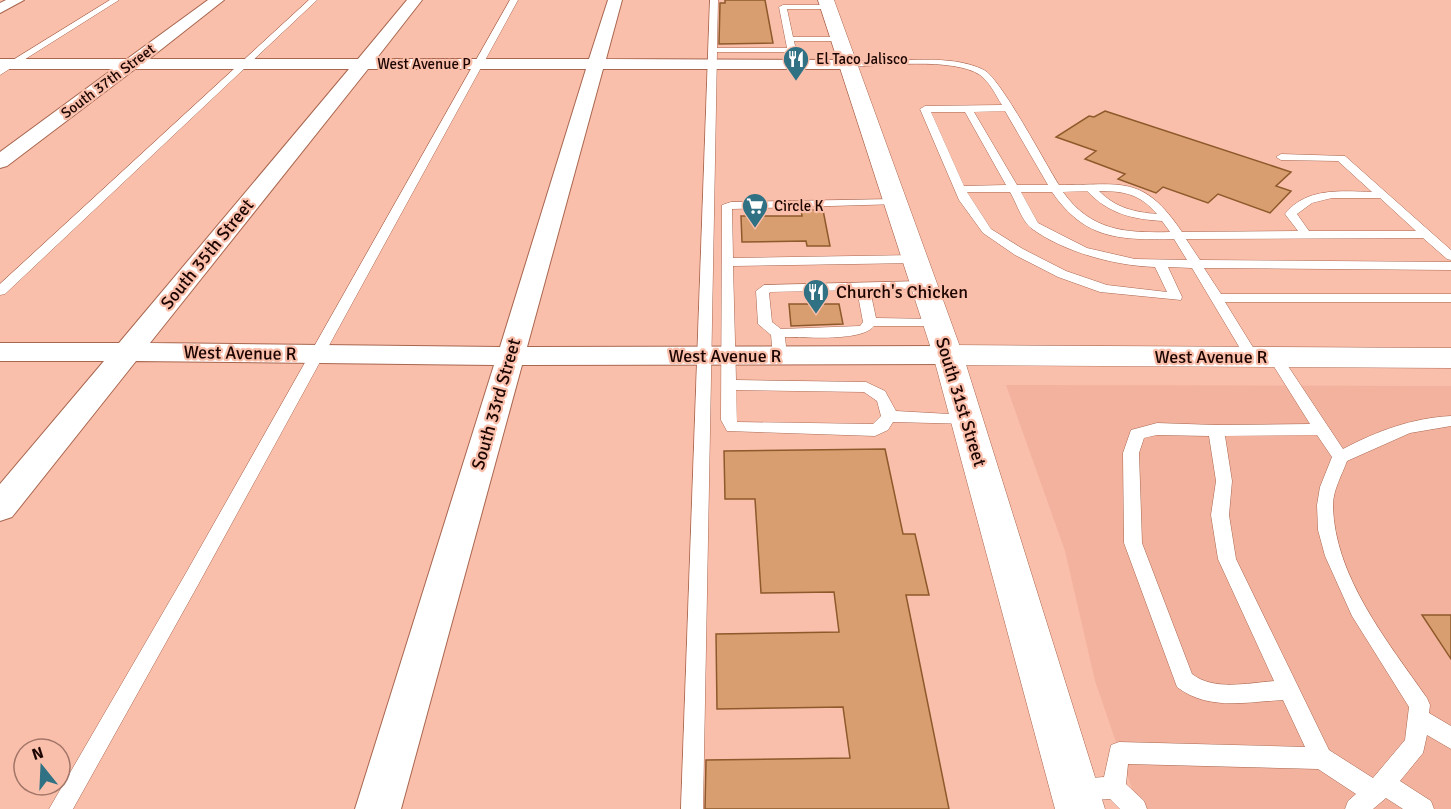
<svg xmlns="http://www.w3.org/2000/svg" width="1451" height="809" font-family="Signika,sans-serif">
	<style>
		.built { fill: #f3b29d }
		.building { fill: #d89e6f; stroke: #8e592b; stroke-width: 1.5 }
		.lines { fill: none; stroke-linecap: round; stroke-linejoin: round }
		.service-casing { stroke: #a8664f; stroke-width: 1 }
		.minor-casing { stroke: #a8664f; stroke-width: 2 }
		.tertiary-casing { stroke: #a8664f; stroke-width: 1 }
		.secondary-casing { stroke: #a8664f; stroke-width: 1 }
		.service { fill: #fff; fill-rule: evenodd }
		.minor { fill: #fff; fill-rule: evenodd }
		.tertiary { fill: #fff; fill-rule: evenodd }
		.secondary { fill: #fff; fill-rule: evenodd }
		.labels { text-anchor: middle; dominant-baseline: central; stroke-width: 4.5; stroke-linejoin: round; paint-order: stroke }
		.far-poi-label { font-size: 15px; fill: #1c0501; stroke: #fabfab; text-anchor: start }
		.far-street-label { font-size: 15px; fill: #1c0501; stroke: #fabfab }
		.street-label { font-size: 18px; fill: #1c0501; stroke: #fabfab }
		.poi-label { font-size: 18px; fill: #1c0501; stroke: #fabfab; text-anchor: start }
	</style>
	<rect width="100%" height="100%" fill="#fabfab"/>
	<path class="built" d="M1006,385L1451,386V809H1139L1095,681L1065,551Z"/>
	<path class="building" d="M725,0H765L773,43L719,44L720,3H725Z
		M1105,111L1291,172L1276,186L1291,191L1270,213L1218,194L1208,203L1163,187L1156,193L1118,179L1125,174L1085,159L1096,151L1056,137L1089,116L1094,117Z
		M801,210H823L830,246H807L806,241L742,242L741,216H802Z
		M789,304H839L843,324L791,326Z
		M885,449L903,534H915L929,595H906L949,809H705L706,760L850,758L843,707L717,709L716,634L839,632L834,592L761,593L755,499H725L724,451Z
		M1422,615H1451V659Z"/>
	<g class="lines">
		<g class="service-casing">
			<path id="service" d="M110,0H119L0,75V68Z
				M309,0H317L5,294L0,295V284Z
				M510,0H518L198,585L73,809H49L186,573Z
				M710,0H718L717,48H787L779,7L783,5H831L828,9H787L793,37H839L843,39L839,41H794L799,64L795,67L791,64L788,52H717L703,809H681Z
				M898,60C925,60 958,57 984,70C1001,79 1045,163 1059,185C1122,185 1143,174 1182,232L1298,231L1285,214C1306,187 1342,191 1372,192L1338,161L1281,160L1276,157L1281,154L1345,156L1451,250V260L1447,259L1423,238L1186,239L1200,260L1451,262V270L1204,268L1221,294H1451V302H1225L1259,357L1257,360H1247L1192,268L1168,267L1182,297L1181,300L1100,292L1058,277L1015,255L983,233L959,200L920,109L925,106L1002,105C996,96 990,82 980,75C953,57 880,66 847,67L843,64L847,61ZM1005,111L1048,185H1017L974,112ZM931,112H965L1006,185L964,186ZM1087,191C1109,214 1132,219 1162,221L1170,232C1125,233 1091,231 1063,192ZM1099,191C1124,191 1140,194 1157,214C1134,212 1116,208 1099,191ZM967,192H1010C1016,202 1022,221 1031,228C1063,252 1116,266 1155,267L1167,292L1107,285L1066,271L1023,249L991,229ZM1021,192H1052C1085,240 1120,240 1174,239L1187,260L1135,259L1087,248L1038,223ZM1332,198H1380L1416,231H1309L1297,214L1312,203Z
				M895,199L899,200V204L732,209L733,258L915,255L921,259L915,263L733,266L736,380L866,382L885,391L896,411L967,415L972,416L975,420L972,424L893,422L888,430L875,436L727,431L721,420L722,205L731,202ZM736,390L864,392L877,401L881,416L873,424L737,422Z
				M924,281L930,285L928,288L870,290L876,318L937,319L944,323L942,326H874C862,342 805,337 785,337L787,356L780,361L773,356L771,335L758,324L756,291L764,285ZM857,290L863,322L860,326L781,329L772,322L769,293L771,292Z
				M1275,352L1280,354L1343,449C1377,431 1412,418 1451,416V426L1410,433L1347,461C1342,475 1333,490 1333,505C1334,576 1388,642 1427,698L1430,705L1429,713L1451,726V749L1427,735L1423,753L1400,781L1431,801L1434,809H1403L1386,798L1373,809H1345L1348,801L1356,794L1318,769L1128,764L1126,784L1144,801L1147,809H1120L1110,799L1078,801L1070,798L1067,790L1070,782L1078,779L1104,777L1111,745L1119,742L1305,747L1283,700C1246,702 1208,711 1177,687L1124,543L1123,453L1131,430L1157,423L1216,425L1310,424L1268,357ZM1157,435L1209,436L1216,481L1211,515L1218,559L1274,681C1247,683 1214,691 1192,674L1142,543L1139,453L1144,438ZM1317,435L1332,457L1320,487L1317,505L1318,530L1325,556L1352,616L1409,707L1405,740L1373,778L1329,750L1236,559L1229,515L1232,481L1225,436Z"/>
		</g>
		<g class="minor-casing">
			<path id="minor" d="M6,0H24L0,13V3Z
				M208,0H224L149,59H358L407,0H422L376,59H589L608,0H622L606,59L853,60L855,64L853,68L847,69H603L527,347L948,346L958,349L962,355L958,361L948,364L522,365L401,809H355L494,365L136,361L12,517L0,521V484L104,361H0V343H119L349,69H135L7,166L0,168V152L113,69H0V59H127ZM368,69H586L500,347L150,343Z"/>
		</g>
		<g class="tertiary-casing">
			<path id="tertiary" d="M948,345L1451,348V368L948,365L937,362L933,355L937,348Z"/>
		</g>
		<g class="secondary-casing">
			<path id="secondary" d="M818,0H834L963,355L1105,809H1055L933,355Z"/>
		</g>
		<use href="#service" class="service"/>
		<use href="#minor" class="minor"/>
		<use href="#tertiary" class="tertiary"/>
		<use href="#secondary" class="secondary"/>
	</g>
	<defs>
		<g id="restaurant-pin" transform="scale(1.35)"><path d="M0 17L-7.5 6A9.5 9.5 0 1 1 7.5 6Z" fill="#307184" stroke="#fabfab"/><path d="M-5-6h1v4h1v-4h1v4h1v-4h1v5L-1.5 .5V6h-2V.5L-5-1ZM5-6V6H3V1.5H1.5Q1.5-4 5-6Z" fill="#fff"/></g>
		<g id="supermarket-pin" transform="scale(1.35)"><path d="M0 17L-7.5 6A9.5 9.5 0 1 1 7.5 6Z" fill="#307184" stroke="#fabfab"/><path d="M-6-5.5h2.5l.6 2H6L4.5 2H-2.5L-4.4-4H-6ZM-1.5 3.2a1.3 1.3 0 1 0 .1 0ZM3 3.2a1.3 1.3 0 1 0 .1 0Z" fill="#fff"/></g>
	</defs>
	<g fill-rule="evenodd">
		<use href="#restaurant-pin" x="796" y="59"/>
		<use href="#supermarket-pin" x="755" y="206"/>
		<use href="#restaurant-pin" x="816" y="292"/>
	</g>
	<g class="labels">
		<g class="far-poi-label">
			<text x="816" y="59">El Taco Jalisco</text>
			<text x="774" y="206">Circle K</text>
		</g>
		<g class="far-street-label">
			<text x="424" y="64">West Avenue P</text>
			<text transform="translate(108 81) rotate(-37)">South 37th Street</text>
		</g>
		<g class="street-label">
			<text transform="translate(207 254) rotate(-51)">South 35th Street</text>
			<text transform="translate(240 353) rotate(1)">West Avenue R</text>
			<text x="725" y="356">West Avenue R</text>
			<text x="1211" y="357">West Avenue R</text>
			<text transform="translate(961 402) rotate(73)">South 31st Street</text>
			<text transform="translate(496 404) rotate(-74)">South 33rd Street</text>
		</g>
		<g class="poi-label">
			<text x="836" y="292">Church's Chicken</text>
		</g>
	</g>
	<g transform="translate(42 767) rotate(342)"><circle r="28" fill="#fabfab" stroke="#a17567" stroke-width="1.5"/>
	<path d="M0-4.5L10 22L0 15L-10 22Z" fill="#307184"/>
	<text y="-9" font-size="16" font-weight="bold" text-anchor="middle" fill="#1c0501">N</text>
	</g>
</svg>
